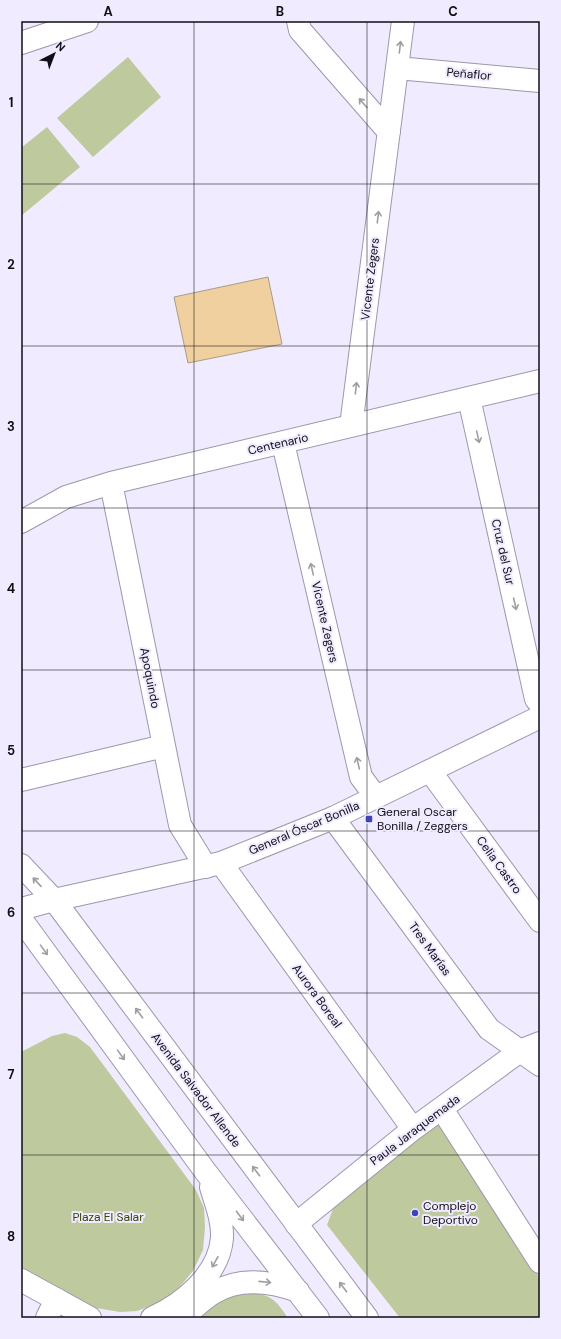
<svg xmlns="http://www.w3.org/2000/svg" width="561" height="1339" font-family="'DM Sans',sans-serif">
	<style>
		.green { fill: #bec99e }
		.building { fill: #f0d09f; stroke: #a89c88 }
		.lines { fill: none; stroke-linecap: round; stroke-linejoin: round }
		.street-casing { stroke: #9d97ac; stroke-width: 24 }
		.secondary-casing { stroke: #9d97ac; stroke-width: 24 }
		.highway-casing { stroke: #9d97ac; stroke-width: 24 }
		.street { stroke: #fff; stroke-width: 22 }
		.secondary { stroke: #fff; stroke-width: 22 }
		.highway { stroke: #fff; stroke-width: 22 }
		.oneway { stroke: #9f9fa2 }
		.grid { fill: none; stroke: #100e16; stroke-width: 1; stroke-opacity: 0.55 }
		.poi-dot { fill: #4144b9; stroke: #f0ebfe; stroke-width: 1.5 }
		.labels { text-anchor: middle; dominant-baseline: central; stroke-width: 4; stroke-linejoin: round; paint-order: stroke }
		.street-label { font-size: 12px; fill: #100e16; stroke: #f0ebfe }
		.poi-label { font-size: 12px; fill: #100e16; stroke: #f0ebfe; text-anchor: start }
		.park-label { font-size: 12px; fill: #394304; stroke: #f0ebfe }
		.neatline { fill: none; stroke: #100e16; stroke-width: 1.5 }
		.grid-label { font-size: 13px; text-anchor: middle; font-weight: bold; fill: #100e16 }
	</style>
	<rect width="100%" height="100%" fill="#f0ebfe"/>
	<path class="green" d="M128,57L161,97L93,157L57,118Z
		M47,127L80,167L21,216V148Z
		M65,1033L77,1037L90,1047L196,1190L204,1208L205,1227L203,1250L193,1271L177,1290L158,1303L137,1311L120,1312L96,1308L21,1268V1052L52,1036Z
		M439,1119L540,1278V1318H400L327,1225L336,1201Z
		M254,1292C274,1297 277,1302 288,1318H199C216,1298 229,1295 254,1292Z"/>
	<path class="building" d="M268,277L282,344L188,363L174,297Z"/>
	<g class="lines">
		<g class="street-casing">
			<path id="street" d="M298,21L300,30L389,132
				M21,43L87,21
				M397,68L540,81
				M469,398L536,699L540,704
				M351,426L403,21
				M283,443L361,777L376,797
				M111,483L180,825L206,867
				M21,522L66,497L111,483L540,381
				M430,771L540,921
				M21,780L164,746
				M333,818L489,1029L540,1065
				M221,863L413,1129
				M442,1109L540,1262
				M296,1224L413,1129L520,1051L540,1043
				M47,1318L56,1299"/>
		</g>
		<g class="secondary-casing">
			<path id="secondary" d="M21,909L54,900L221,863L333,818L540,717
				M21,1280L90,1318"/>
		</g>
		<g class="highway-casing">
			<path id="highway" d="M21,865L54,900L367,1318
				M21,919L205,1171L318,1318
				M186,1315C194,1308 203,1299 213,1293C239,1277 270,1281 298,1291
				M152,1318C183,1304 219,1275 222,1238C223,1221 216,1204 211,1187"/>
		</g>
		<use href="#street" class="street"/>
		<use href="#secondary" class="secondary"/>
		<use href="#highway" class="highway"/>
	</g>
	<defs><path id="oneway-shaft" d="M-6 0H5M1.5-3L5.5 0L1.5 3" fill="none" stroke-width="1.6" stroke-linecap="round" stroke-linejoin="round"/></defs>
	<g class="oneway">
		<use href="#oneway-shaft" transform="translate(400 47) rotate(-83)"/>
		<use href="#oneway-shaft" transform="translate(363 103) rotate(-131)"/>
		<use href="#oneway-shaft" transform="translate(378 217) rotate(-83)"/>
		<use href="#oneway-shaft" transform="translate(356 388) rotate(-83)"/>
		<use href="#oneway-shaft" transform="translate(478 437) rotate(77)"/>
		<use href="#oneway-shaft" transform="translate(312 569) rotate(-103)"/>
		<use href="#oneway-shaft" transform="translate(515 604) rotate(77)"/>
		<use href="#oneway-shaft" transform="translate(358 763) rotate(-103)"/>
		<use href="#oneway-shaft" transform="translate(37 882) rotate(-133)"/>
		<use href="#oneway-shaft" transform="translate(44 950) rotate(54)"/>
		<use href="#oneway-shaft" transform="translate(139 1013) rotate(-127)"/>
		<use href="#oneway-shaft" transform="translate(121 1055) rotate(54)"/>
		<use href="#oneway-shaft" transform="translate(256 1171) rotate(-127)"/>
		<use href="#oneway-shaft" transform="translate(240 1216) rotate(53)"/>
		<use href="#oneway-shaft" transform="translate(215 1262) rotate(119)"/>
		<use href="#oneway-shaft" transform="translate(265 1282) rotate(6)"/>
		<use href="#oneway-shaft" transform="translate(343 1287) rotate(-127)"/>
	</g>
	<path class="grid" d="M194,21V1318M367,21V1318M21,184H540M21,346H540M21,508H540M21,670H540M21,831H540M21,993H540M21,1155H540"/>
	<g class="poi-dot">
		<rect x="365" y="815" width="8" height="8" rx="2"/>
		<circle cx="415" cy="1213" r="4"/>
	</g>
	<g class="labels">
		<g class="street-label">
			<text transform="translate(469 74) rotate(5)">Peñaflor</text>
			<text transform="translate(370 279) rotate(-83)">Vicente Zegers</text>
			<text transform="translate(278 444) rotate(-13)">Centenario</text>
			<text transform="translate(503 552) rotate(77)">Cruz del Sur</text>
			<text transform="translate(325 622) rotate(77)">Vicente Zegers</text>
			<text transform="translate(150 678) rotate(79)">Apoquindo</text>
			<text transform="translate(304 828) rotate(-23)">General Óscar Bonilla</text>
			<text transform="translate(499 865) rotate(54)">Celia Castro</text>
			<text transform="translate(430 949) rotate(54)">Tres Marías</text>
			<text transform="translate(317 996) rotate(54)">Aurora Boreal</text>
			<text transform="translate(196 1090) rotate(53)">Avenida Salvador Allende</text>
			<text transform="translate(415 1130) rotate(-37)">Paula Jaraquemada</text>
		</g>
		<g class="poi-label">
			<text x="377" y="812">General Oscar<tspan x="377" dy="14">Bonilla / Zeggers</tspan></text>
			<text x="423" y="1206">Complejo<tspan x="423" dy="14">Deportivo</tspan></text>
		</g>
		<g class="park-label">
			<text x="108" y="1217">Plaza El Salar</text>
		</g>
	</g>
	<rect width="561" height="1339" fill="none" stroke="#f0ebfe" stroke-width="44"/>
	<g transform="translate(54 54) rotate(42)" stroke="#f0ebfe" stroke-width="3" paint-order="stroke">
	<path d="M0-3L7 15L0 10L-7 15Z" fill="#100e16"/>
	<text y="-6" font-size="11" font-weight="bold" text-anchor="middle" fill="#100e16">N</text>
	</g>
	<rect x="22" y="22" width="517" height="1295" class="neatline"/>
	<g class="grid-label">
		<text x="108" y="16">A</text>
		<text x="280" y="16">B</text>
		<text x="453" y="16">C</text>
		<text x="11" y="107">1</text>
		<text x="11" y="269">2</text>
		<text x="11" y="431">3</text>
		<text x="11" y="593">4</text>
		<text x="11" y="755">5</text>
		<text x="11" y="917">6</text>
		<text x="11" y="1079">7</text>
		<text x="11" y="1241">8</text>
	</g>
</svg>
